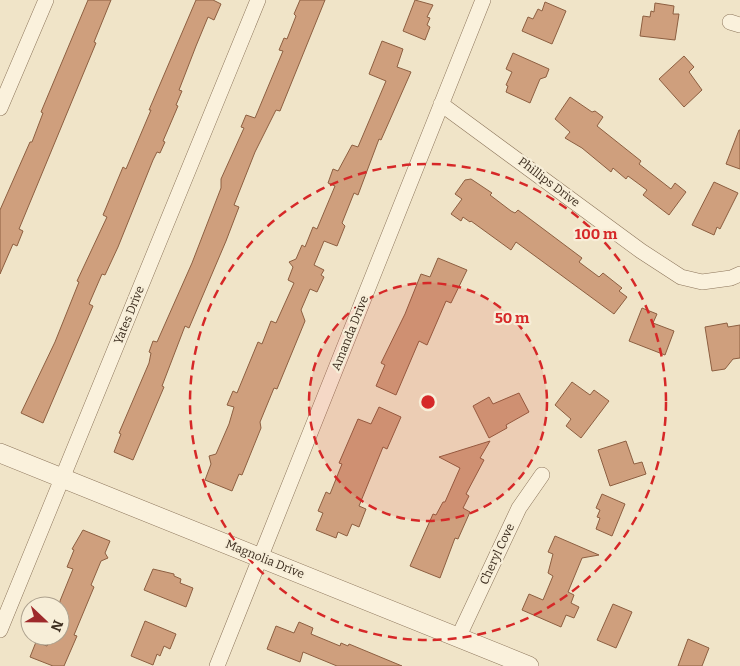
<svg xmlns="http://www.w3.org/2000/svg" width="740" height="666" font-family="Bitter,serif">
	<style>
		.building { fill: #cf9f7d; stroke: #8d5f41 }
		.lines { fill: none; stroke-linecap: round; stroke-linejoin: round }
		.minor-casing { stroke: #8d765c; stroke-width: 16 }
		.tertiary-casing { stroke: #8d765c; stroke-width: 20 }
		.minor { stroke: #faf1dc; stroke-width: 15 }
		.tertiary { stroke: #faf1dc; stroke-width: 19 }
		.ring { fill: none; stroke: #d62828; stroke-width: 2.5; stroke-dasharray: 9 6 }
		.labels { text-anchor: middle; dominant-baseline: central; stroke-width: 4.5; stroke-linejoin: round; paint-order: stroke }
		.street-label { font-size: 12px; fill: #3d2e20; stroke: #f7eed8 }
		.centre { fill: #d62828; stroke: #f7eed8; stroke-width: 2.5 }
		.ring-label { font-size: 15px; text-anchor: middle; font-weight: bold; fill: #d62828; stroke: #f7eed8; stroke-width: 4.5; stroke-linejoin: round; paint-order: stroke }
	</style>
	<rect width="100%" height="100%" fill="#f0e4c8"/>
	<path class="building" d="M88,0H111L94,42L96,43L19,229L23,231L17,246L13,244L0,274V210L30,142H32L43,113L41,112Z
		M196,0H213L221,4L214,20L208,17L196,46L179,90L182,91L176,105L178,106L163,141L165,142L160,153L157,152L153,160L118,247L105,275L102,274L89,304L93,306L43,423L21,413L55,342L79,282L77,281L107,217L103,215L123,167L126,169L151,110H149Z
		M300,0H325L280,111L276,110L255,152L234,205L239,207L226,241L189,328L185,326L162,386L164,387L133,460L114,452L121,434L119,433L149,363L151,353L149,352L153,341L157,342L192,263L221,188V179L244,128L241,127L246,115L255,118L283,51L279,50L284,38L287,39L296,16L294,14Z
		M415,0L433,5L427,17L430,18L427,25L430,27L425,40L403,31Z
		M545,2L566,11L552,44L522,31L528,17L533,19L538,9L542,11Z
		M655,3L674,6L673,14H679L675,40L640,36L643,16L650,17L651,11L654,12Z
		M382,41L403,49L397,67L411,72L381,140L379,139L358,195L354,193L342,223L345,226L337,246L324,241L314,265L324,270L321,275L324,277L317,292L310,289L301,310L305,321L277,389L274,388L260,422L261,428L242,475L239,474L232,491L205,480L211,464L209,456L216,454L229,424L234,407L227,405L233,391L237,393L258,342L262,344L271,321L276,323L294,283L288,280L293,267L289,262L296,259L302,245L305,247L313,227L317,229L335,186L328,183L333,169L338,171L352,145L358,147L386,81L369,74Z
		M513,53L549,69L546,77L540,79L530,103L506,92L508,86L506,85L512,72L506,69Z
		M684,56L694,67L689,72L702,90L684,107L659,79Z
		M570,97L592,112L595,111L603,117L597,126L641,161L639,164L671,189L675,183L686,192L669,215L643,195L647,190L628,176L626,179L613,168L611,172L582,148L565,138L570,132L555,119Z
		M739,130H740V169L726,164Z
		M471,179L492,193L490,195L511,211L515,213L518,210L582,258L579,262L599,277L603,273L622,288L619,291L627,297L614,314L516,242L511,250L471,221L470,222L463,217L461,221L451,214L462,199L455,194L465,180Z
		M714,182L738,193L720,229L717,227L714,235L692,225Z
		M438,258L467,270L451,303L446,301L427,345L419,341L396,395L376,386L385,365L381,363L405,314L421,274L430,277Z
		M642,308L657,314L653,323L674,331L665,355L629,341Z
		M727,323L728,327L740,325V358L733,359L725,369L712,371L705,327Z
		M572,382L590,395L594,390L609,401L581,438L566,426L571,419L555,405Z
		M519,393L529,412L506,425L507,428L489,438L473,406L489,397L493,404Z
		M379,407L401,417L387,449L383,447L359,506L366,509L359,527L352,524L347,536L338,532L336,538L316,530L323,513L318,511L326,492L330,494L342,464L339,463L358,419L371,424Z
		M490,441L480,458L484,460L466,494L469,496L463,508L470,512L458,539L455,538L440,578L410,566L433,514L436,515L443,502H445L460,468L439,457Z
		M626,441L634,464L642,462L646,474L610,486L598,450Z
		M602,494L625,504L612,536L596,529L600,518L597,517L600,510L596,508Z
		M83,530L110,541L105,553L108,558L101,561L91,585L94,587L74,635L77,636L64,666H53L30,657L36,642L47,646L51,636H60V601L73,569L67,567L74,550L72,549Z
		M555,536L599,555L582,558L568,592L574,595L571,603L579,607L574,618L566,615L561,627L522,610L529,594L543,600L553,576L548,573L553,554L548,552Z
		M153,569L174,574V576L181,579L180,583L193,588L186,607L144,590Z
		M613,604L632,612L616,648L597,640Z
		M145,621L176,634L170,649L164,646L160,656L157,654L153,665L131,656Z
		M299,622L313,628L311,634L340,646L341,643L348,646L349,644L402,666H337L303,652L300,662L267,649L276,626L294,633Z
		M688,639L709,648L702,666H678Z"/>
	<g class="lines">
		<g class="minor-casing">
			<path id="minor" d="M730,22L740,25
				M441,104L641,251L681,277L702,282L731,278L740,274
				M0,108L46,0
				M0,630L258,0
				M458,638L519,508L542,475
				M217,666L483,0"/>
		</g>
		<g class="tertiary-casing">
			<path id="tertiary" d="M0,453L529,666"/>
		</g>
		<use href="#minor" class="minor"/>
		<use href="#tertiary" class="tertiary"/>
	</g>
	<circle cx="428" cy="402" r="119" fill="#d62828" fill-opacity=".12"/>
	<g class="ring">
		<circle cx="428" cy="402" r="119"/>
		<circle cx="428" cy="402" r="238"/>
	</g>
	<g class="labels">
		<g class="street-label">
			<text transform="translate(549 182) rotate(37)">Phillips Drive</text>
			<text transform="translate(129 315) rotate(-68)">Yates Drive</text>
			<text transform="translate(350 333) rotate(-68)">Amanda Drive</text>
			<text transform="translate(497 554) rotate(-65)">Cheryl Cove</text>
			<text transform="translate(265 559) rotate(22)">Magnolia Drive</text>
		</g>
	</g>
	<circle cx="428" cy="402" r="8" class="centre"/>
	<g class="ring-label">
		<text x="596" y="239">100 m</text>
		<text x="512" y="323">50 m</text>
	</g>
	<g transform="translate(45 621) rotate(112)"><circle r="24" fill="#f7eed8" stroke="#ada18e"/>
	<path d="M0-4L9 19L0 12L-9 19Z" fill="#9e2a2b"/>
	<text y="-8" font-size="14" font-weight="bold" text-anchor="middle" fill="#3d2e20">N</text>
	</g>
</svg>
